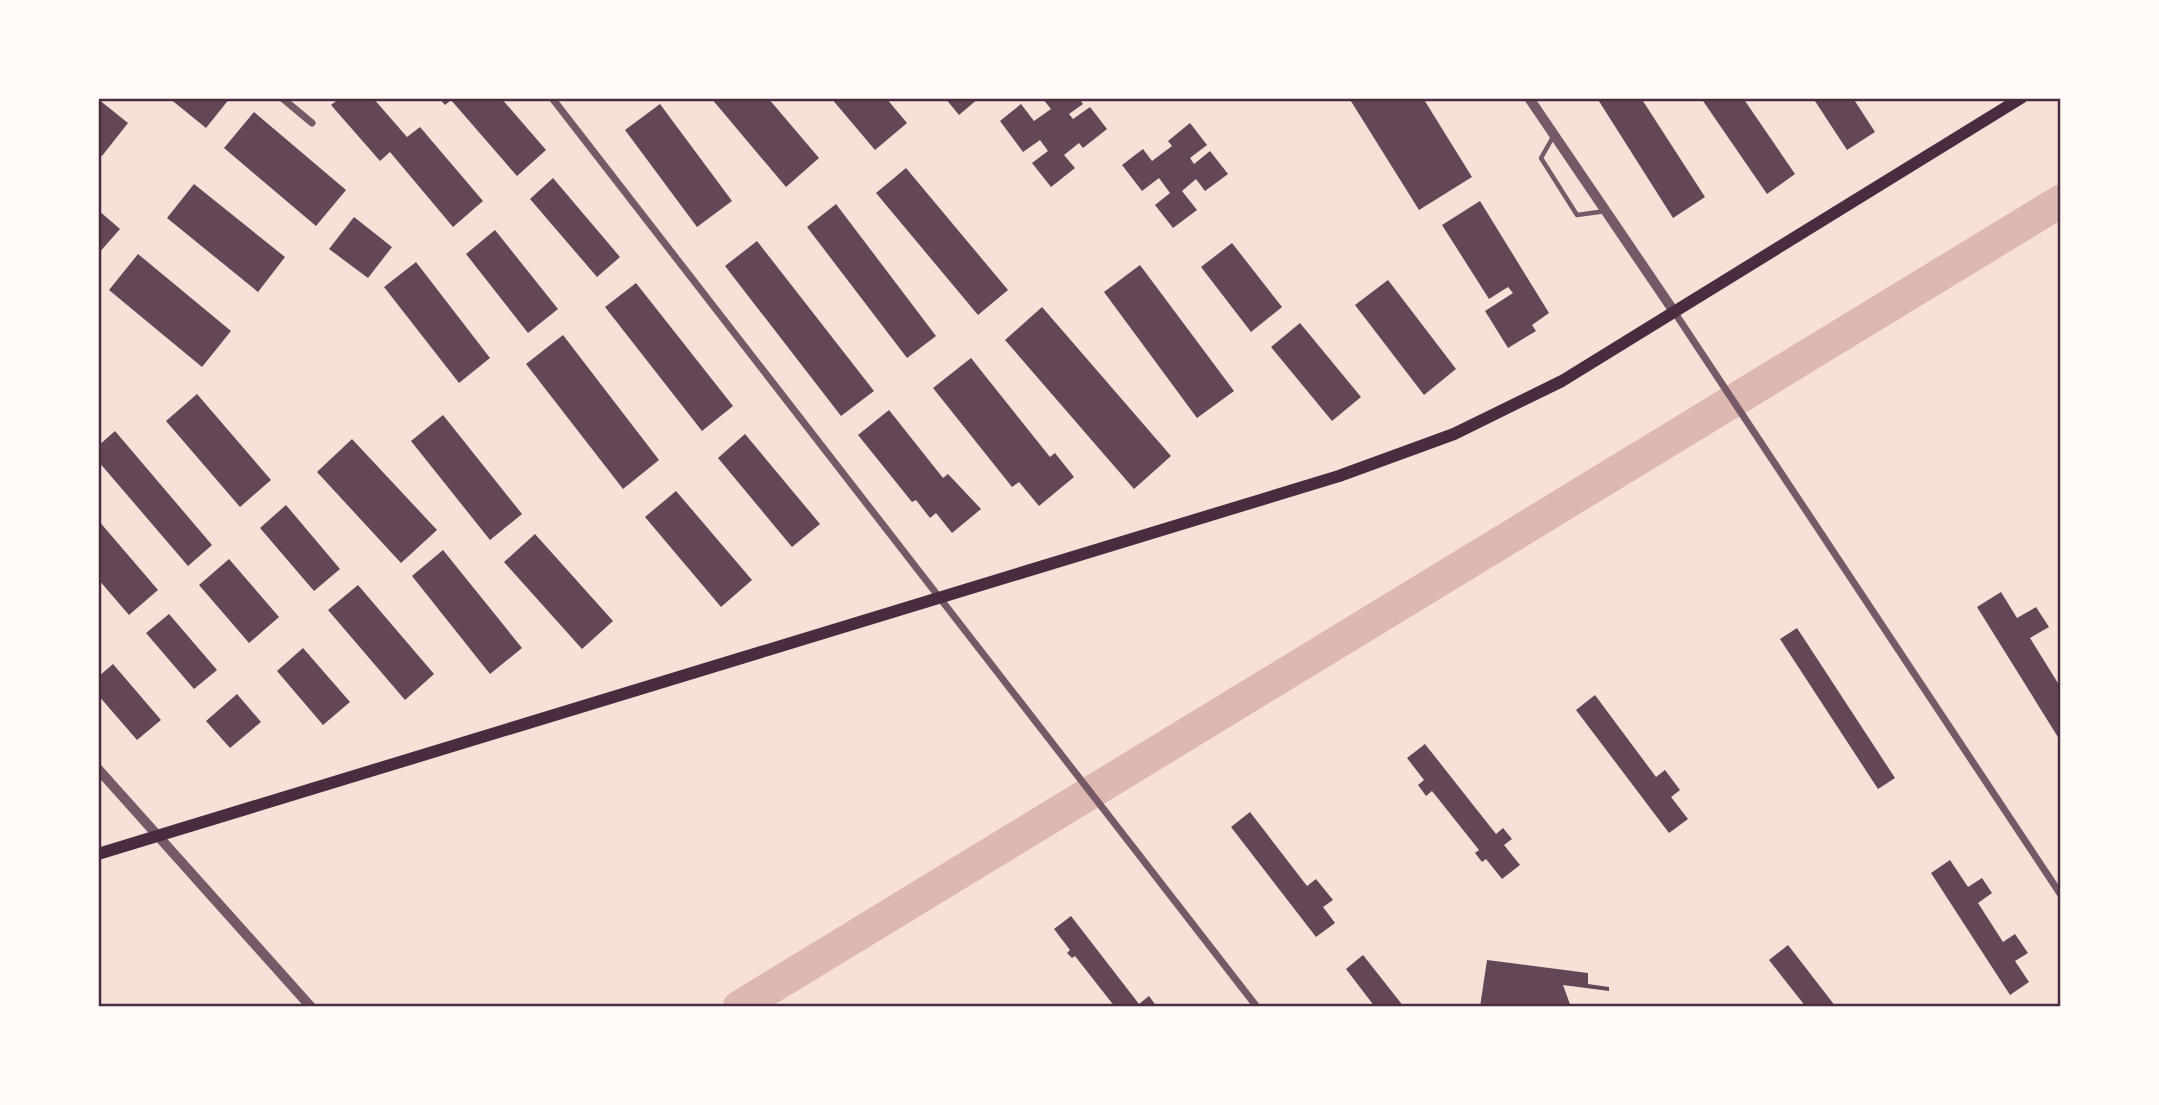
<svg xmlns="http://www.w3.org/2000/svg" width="2159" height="1105" font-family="Karla,sans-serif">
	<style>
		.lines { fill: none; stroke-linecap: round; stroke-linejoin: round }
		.river { stroke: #dcb8b0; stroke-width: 33 }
		.building { fill: #644757 }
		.service { stroke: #755966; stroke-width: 4.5 }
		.minor { stroke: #755966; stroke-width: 7 }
		.tertiary { stroke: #755966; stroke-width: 10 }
		.secondary { stroke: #4a2c40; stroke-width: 12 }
		.neatline { fill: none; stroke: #4a2c40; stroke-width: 2.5 }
	</style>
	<rect width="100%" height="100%" fill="#f7e1d7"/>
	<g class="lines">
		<path class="river" d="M739,1007L2061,201"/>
	</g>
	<path class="building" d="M169,98H230L206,128Z
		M340,98H373L407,137L420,127L483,201L453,227L390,152L380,161L331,105Z
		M439,98H501L546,150L517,176L451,100L445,105Z
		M711,98H768L819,158L786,187Z
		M831,98H886L907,123L875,150Z
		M945,98H979L959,115Z
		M1042,98H1079L1083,104L1069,114L1073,119L1090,107L1107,129L1083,148L1079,143L1064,155L1075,168L1051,187L1032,163L1048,151L1040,140L1023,152L1000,121L1021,104L1034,121L1051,109Z
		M1349,98H1423L1472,177L1419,210Z
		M1597,98H1641L1705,197L1673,218Z
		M1701,98H1743L1795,174L1767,194Z
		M1813,98H1853L1875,132L1847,150Z
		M98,99L128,123L102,156L98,153Z
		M660,104L732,201L697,227L625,130Z
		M254,112L346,190L316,226L224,148Z
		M1190,123L1207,145L1190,158L1194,164L1210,151L1228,174L1205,191L1196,179L1182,191L1197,210L1173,228L1155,205L1170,193L1159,178L1142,191L1122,165L1143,149L1152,161L1172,146L1168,141Z
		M906,168L1008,290L978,315L876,193Z
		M553,178L620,257L597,277L530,199Z
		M194,184L285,257L258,292L167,218Z
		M1480,201L1549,313L1532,325L1536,331L1508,348L1485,311L1513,293L1508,287L1489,299L1442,225Z
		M836,204L936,336L907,358L807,227Z
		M98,210L120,229L98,254Z
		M354,217L392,247L368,278L329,249Z
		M495,230L558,309L528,333L466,254Z
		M757,241L874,391L841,416L725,266Z
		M1232,243L1282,307L1251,332L1201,267Z
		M138,254L231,331L202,367L109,290Z
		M416,262L490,358L459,383L384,287Z
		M1140,265L1234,391L1197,418L1104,292Z
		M1388,280L1456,369L1424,395L1355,305Z
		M636,283L733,406L702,431L605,307Z
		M1042,307L1171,456L1134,489L1005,340Z
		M1300,323L1361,397L1332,421L1271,347Z
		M563,335L659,460L623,489L526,364Z
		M971,358L1050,457L1055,453L1074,477L1039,506L1019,482L1012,487L933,388Z
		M197,394L271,480L240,507L166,421Z
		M889,410L943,478L948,474L981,509L952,533L936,513L930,518L916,500L912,502L858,435Z
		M443,415L522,514L490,540L411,441Z
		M115,431L212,545L188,566L98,461V446Z
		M745,434L820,524L792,547L718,458Z
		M352,439L437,530L401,563L317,472Z
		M676,491L752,580L721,607L645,517Z
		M286,505L340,569L314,591L260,528Z
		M98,520L158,590L129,615L98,579Z
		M535,534L613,621L582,649L504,562Z
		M443,550L522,648L490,674L412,576Z
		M229,559L279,617L249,643L199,585Z
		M358,585L434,674L405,700L328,610Z
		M2001,592L2017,618L2036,607L2049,627L2030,638L2061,688V742L1977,607Z
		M169,614L217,670L194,689L146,633Z
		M1797,628L1895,778L1878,789L1780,639Z
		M303,648L350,702L323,725L277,671Z
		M113,664L161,720L137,740L98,695V677Z
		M237,694L261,722L230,748L206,721Z
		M1595,695L1656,777L1665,770L1680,790L1671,797L1688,819L1669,833L1576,710Z
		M1425,744L1496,834L1503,828L1512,839L1504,845L1520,865L1502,879L1486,859L1482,862L1475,853L1479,850L1432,791L1426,796L1418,785L1424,780L1407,758Z
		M1250,812L1307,886L1316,879L1333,900L1323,907L1335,923L1316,937L1231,827Z
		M1950,860L1968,887L1982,878L1992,893L1978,903L2003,942L2015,934L2028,953L2015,961L2029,982L2010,995L1931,873Z
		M1071,916L1139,1004L1149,996L1157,1007H1115L1075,956L1072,958L1067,953L1070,950L1054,929Z
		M1788,945L1836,1007H1806L1769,960Z
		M1363,955L1404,1007H1375L1346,969Z
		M1487,960L1588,973V984L1609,987V991L1563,985L1571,1007H1480Z"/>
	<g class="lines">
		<path class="service" d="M1553,137L1541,158L1577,215L1606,211"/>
		<path class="minor" d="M282,98L312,123
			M552,98L1257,1007
			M1675,313L2061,895"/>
		<path class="tertiary" d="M1529,98L1675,313
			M98,769L311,1007"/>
		<path class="secondary" d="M98,854L1339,476L1454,434L1562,381L2021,98"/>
	</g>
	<rect width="2159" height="1105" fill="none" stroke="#fffaf5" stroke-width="200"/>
	<rect x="100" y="100" width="1959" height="905" class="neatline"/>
</svg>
